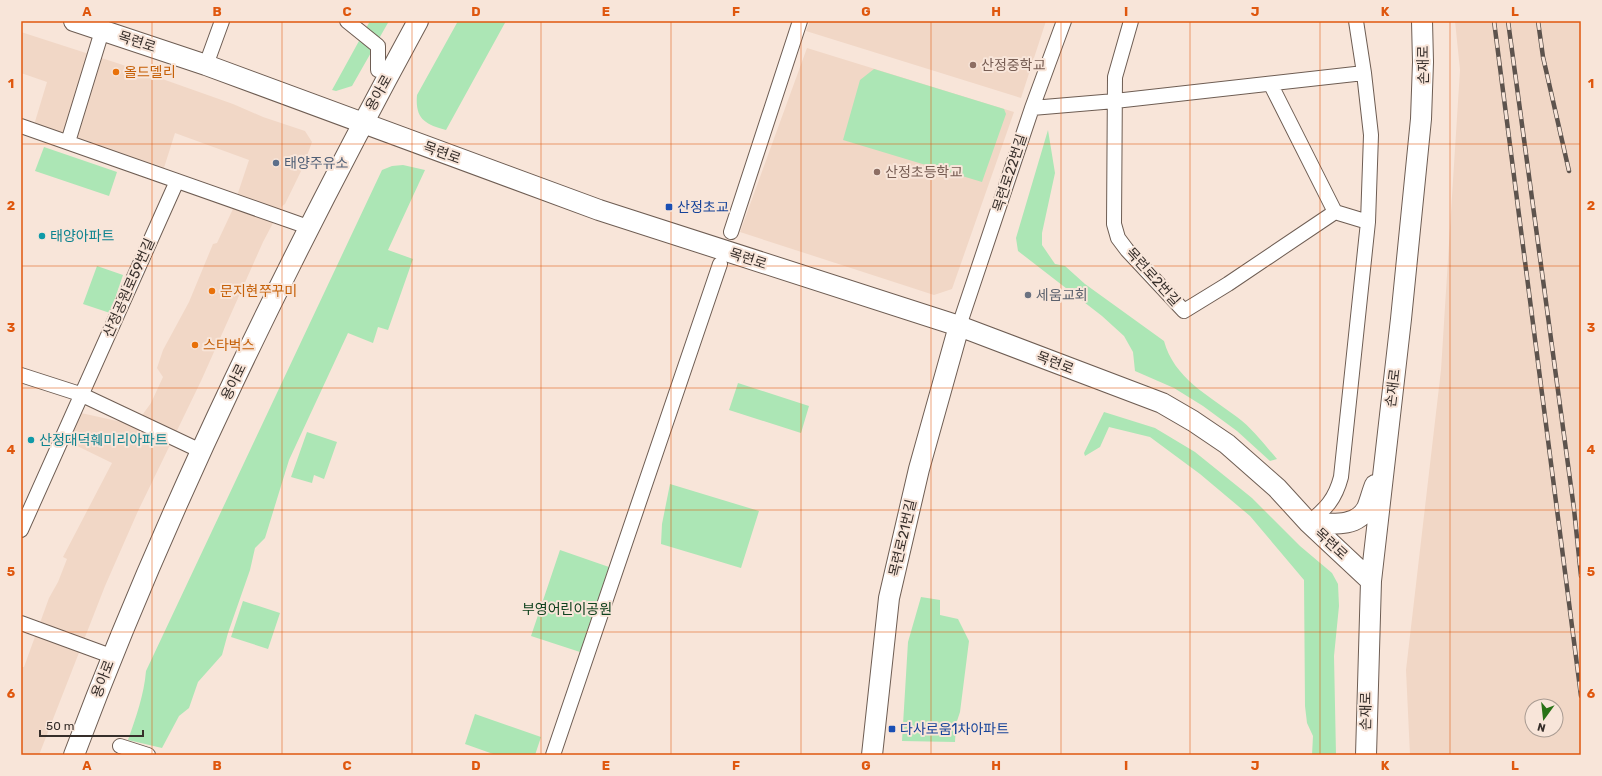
<svg xmlns="http://www.w3.org/2000/svg" width="1602" height="776" font-family="Rubik,'Noto Sans KR',sans-serif">
	<style>
		.built { fill: #f1d7c6; fill-rule: evenodd }
		.green { fill: #ace6b5 }
		.lines { fill: none; stroke-linecap: round; stroke-linejoin: round }
		.street-casing { stroke: #6e5d53; stroke-width: 16 }
		.secondary-casing { stroke: #6e5d53; stroke-width: 22 }
		.street { stroke: #fff; stroke-width: 14 }
		.secondary { stroke: #fff; stroke-width: 20 }
		.rail-casing { stroke: #5d534d; stroke-width: 4.5 }
		.rail { stroke: #f8e5d9; stroke-width: 3; stroke-dasharray: 9; stroke-linecap: butt }
		.grid { fill: none; stroke: #df570e; stroke-width: 1; stroke-opacity: 0.55 }
		.education-dot { fill: #8d6e63; stroke: #f8e5d9; stroke-width: 1.5 }
		.food-dot { fill: #e8710a; stroke: #f8e5d9; stroke-width: 1.5 }
		.service-dot { fill: #5c6f8a; stroke: #f8e5d9; stroke-width: 1.5 }
		.transit-dot { fill: #1a4fb4; stroke: #f8e5d9; stroke-width: 1.5 }
		.culture-dot { fill: #0f9aa8; stroke: #f8e5d9; stroke-width: 1.5 }
		.worship-dot { fill: #6b7280; stroke: #f8e5d9; stroke-width: 1.5 }
		.labels { text-anchor: middle; dominant-baseline: central; stroke-width: 4; stroke-linejoin: round; paint-order: stroke }
		.street-label { font-size: 14px; fill: #362e2a; stroke: #f8e5d9 }
		.education-label { font-size: 14px; fill: #785e54; stroke: #f8e5d9; text-anchor: start }
		.food-label { font-size: 14px; fill: #c56008; stroke: #f8e5d9; text-anchor: start }
		.service-label { font-size: 14px; fill: #4e5e75; stroke: #f8e5d9; text-anchor: start }
		.transit-label { font-size: 14px; fill: #164399; stroke: #f8e5d9; text-anchor: start }
		.culture-label { font-size: 14px; fill: #0d838f; stroke: #f8e5d9; text-anchor: start }
		.worship-label { font-size: 14px; fill: #5b616d; stroke: #f8e5d9; text-anchor: start }
		.park-label { font-size: 14px; fill: #0e411d; stroke: #f8e5d9 }
		.neatline { fill: none; stroke: #df570e; stroke-width: 1.5 }
		.grid-label { font-size: 13px; text-anchor: middle; font-weight: bold; fill: #df570e }
	</style>
	<rect width="100%" height="100%" fill="#f8e5d9"/>
	<path class="built" d="M810,21H1046L1021,98L806,31Z
		M1455,21H1581V755H1410L1406,670L1441,370L1460,70ZM1532,706H1556V730H1532Z
		M21,32L120,64L233,104L263,117L305,131L312,142L303,167L285,204L282,206L263,242L201,381L138,511L105,586L39,755H21V667H24L49,598L58,582L67,559L63,557L112,463L69,442L81,413L135,425L151,403L163,377L157,368L163,350L189,302L213,244L217,243L232,211L249,160L175,133L163,171L34,125L47,82L21,73Z
		M807,48L1014,112L952,289L934,295L740,232Z"/>
	<path class="green" d="M370,21H389L352,86L336,91L332,90Z
		M458,21H506L446,130C425,124 415,119 417,95Z
		M874,69L1004,109L1006,114L982,182L843,140L860,80Z
		M1048,130L1055,173L1042,233V245L1055,264L1065,266L1085,284L1164,341C1174,378 1208,395 1237,417C1252,428 1264,444 1277,459L1270,461L1237,431L1203,406L1174,388L1135,371L1133,352L1124,336L1102,316L1018,251L1016,238Z
		M44,147L117,172L109,196L35,171Z
		M403,165L425,170L388,250L413,259L388,330L378,327L373,343L348,333L289,460L265,538L255,548L250,570L228,633L222,655L198,682L189,708L179,716L162,748L128,740C136,717 144,695 146,671L382,170L392,166Z
		M97,266L123,275L110,313L83,304Z
		M738,383L809,406L801,433L729,410Z
		M1104,412L1155,428L1195,452L1252,498L1300,546L1332,573L1338,584L1339,606L1334,656L1336,755H1312L1313,736L1307,723L1305,706L1304,580L1250,516L1200,474L1150,437L1109,427L1100,447L1085,456L1084,453Z
		M307,432L337,442L324,479L314,475L312,483L291,477Z
		M670,484L759,511L741,568L661,544L662,524Z
		M560,550L609,567L580,652L531,636Z
		M921,597L940,600V615L958,619L969,641L960,712L956,724L955,742L902,741L908,642Z
		M243,601L280,613L268,649L231,637Z
		M475,714L541,737L535,755H496L465,744Z"/>
	<g class="lines">
		<g class="street-casing">
			<path id="street" d="M347,21L378,46V70
				M1131,21L1115,77L1114,224L1118,238L1127,250L1184,311L1228,284L1335,212
				M206,65L222,21
				M1271,85L1335,212
				M1032,108L1115,101L1364,73
				M21,126L308,227
				M68,142L102,31
				M1335,212L1368,222
				M731,232L800,21
				M959,326L1032,108L1064,21
				M21,375L80,394L201,451
				M1309,523C1326,508 1335,500 1341,477L1368,222L1371,135L1364,73L1356,21
				M21,530L177,181
				M21,623L111,656
				M120,746L148,755
				M553,755L720,264"/>
		</g>
		<g class="secondary-casing">
			<path id="secondary" d="M74,21L206,65L599,210L959,326L1162,403L1193,421L1227,444L1277,488L1309,523L1371,581
				M1309,523C1328,523 1356,529 1367,508C1370,501 1372,492 1375,485
				M74,755C169,502 289,258 418,21
				M872,755L889,598L919,469L959,326
				M1366,755L1371,581L1401,319L1421,119L1423,62L1422,21"/>
		</g>
		<use href="#street" class="street"/>
		<use href="#secondary" class="secondary"/>
		<g class="rail-casing">
			<path id="rail" d="M1494,21L1581,696
				M1508,21L1574,509L1581,576
				M1538,21L1543,57L1569,171"/>
		</g>
		<use href="#rail" class="rail"/>
	</g>
	<path class="grid" d="M152,21V755M282,21V755M412,21V755M541,21V755M671,21V755M801,21V755M931,21V755M1061,21V755M1190,21V755M1320,21V755M1450,21V755M21,144H1581M21,266H1581M21,388H1581M21,510H1581M21,632H1581"/>
	<g class="education-dot">
		<circle cx="973" cy="65" r="4"/>
		<circle cx="877" cy="172" r="4"/>
	</g>
	<g class="food-dot">
		<circle cx="116" cy="72" r="4"/>
		<circle cx="212" cy="291" r="4"/>
		<circle cx="195" cy="345" r="4"/>
	</g>
	<circle class="service-dot" cx="276" cy="163" r="4"/>
	<g class="transit-dot">
		<rect x="665" y="203" width="8" height="8" rx="2"/>
		<rect x="888" y="725" width="8" height="8" rx="2"/>
	</g>
	<g class="culture-dot">
		<circle cx="42" cy="236" r="4"/>
		<circle cx="31" cy="440" r="4"/>
	</g>
	<circle class="worship-dot" cx="1028" cy="295" r="4"/>
	<g class="labels">
		<g class="street-label">
			<text transform="translate(137 42) rotate(18)">목련로</text>
			<text transform="translate(1423 65) rotate(-90)">손재로</text>
			<text transform="translate(379 93) rotate(-61)">용아로</text>
			<text transform="translate(442 153) rotate(20)">목련로</text>
			<text transform="translate(1010 173) rotate(-72)">목련로22번길</text>
			<text transform="translate(748 259) rotate(18)">목련로</text>
			<text transform="translate(1153 277) rotate(48)">목련로2번길</text>
			<text transform="translate(129 288) rotate(-66)">산정공원로59번길</text>
			<text transform="translate(1055 363) rotate(21)">목련로</text>
			<text transform="translate(234 382) rotate(-64)">용아로</text>
			<text transform="translate(1393 388) rotate(-83)">손재로</text>
			<text transform="translate(903 538) rotate(-77)">목련로21번길</text>
			<text transform="translate(1331 544) rotate(43)">목련로</text>
			<text transform="translate(103 679) rotate(-69)">용아로</text>
			<text transform="translate(1366 711) rotate(-89)">손재로</text>
		</g>
		<g class="education-label">
			<text x="981" y="65">산정중학교</text>
			<text x="885" y="172">산정초등학교</text>
		</g>
		<g class="food-label">
			<text x="124" y="72">올드델리</text>
			<text x="220" y="291">문지현쭈꾸미</text>
			<text x="203" y="345">스타벅스</text>
		</g>
		<g class="service-label">
			<text x="284" y="163">태양주유소</text>
		</g>
		<g class="transit-label">
			<text x="677" y="207">산정초교</text>
			<text x="900" y="729">다사로움1차아파트</text>
		</g>
		<g class="culture-label">
			<text x="50" y="236">태양아파트</text>
			<text x="39" y="440">산정대덕훼미리아파트</text>
		</g>
		<g class="worship-label">
			<text x="1036" y="295">세움교회</text>
		</g>
		<g class="park-label">
			<text x="567" y="609">부영어린이공원</text>
		</g>
	</g>
	<rect width="1602" height="776" fill="none" stroke="#f8e5d9" stroke-width="44"/>
	<g transform="translate(1544 718) rotate(195)"><circle r="19" fill="#f8e5d9" stroke="#aa9c93"/>
	<path d="M0-3L7 15L0 10L-7 15Z" fill="#297216"/>
	<text y="-6" font-size="11" font-weight="bold" text-anchor="middle" fill="#362e2a">N</text>
	</g>
	<path d="M40 730v6h103v-6" fill="none" stroke="#362e2a" stroke-width="2"/>
	<text x="46" y="730" font-size="12" fill="#362e2a" stroke="#f8e5d9" stroke-width="3" paint-order="stroke">50 m</text>
	<rect x="22" y="22" width="1558" height="732" class="neatline"/>
	<g class="grid-label">
		<text x="87" y="16">A</text>
		<text x="217" y="16">B</text>
		<text x="347" y="16">C</text>
		<text x="476" y="16">D</text>
		<text x="606" y="16">E</text>
		<text x="736" y="16">F</text>
		<text x="866" y="16">G</text>
		<text x="996" y="16">H</text>
		<text x="1126" y="16">I</text>
		<text x="1255" y="16">J</text>
		<text x="1385" y="16">K</text>
		<text x="1515" y="16">L</text>
		<text x="11" y="88">1</text>
		<text x="1591" y="88">1</text>
		<text x="11" y="210">2</text>
		<text x="1591" y="210">2</text>
		<text x="11" y="332">3</text>
		<text x="1591" y="332">3</text>
		<text x="11" y="454">4</text>
		<text x="1591" y="454">4</text>
		<text x="11" y="576">5</text>
		<text x="1591" y="576">5</text>
		<text x="11" y="698">6</text>
		<text x="1591" y="698">6</text>
		<text x="87" y="770">A</text>
		<text x="217" y="770">B</text>
		<text x="347" y="770">C</text>
		<text x="476" y="770">D</text>
		<text x="606" y="770">E</text>
		<text x="736" y="770">F</text>
		<text x="866" y="770">G</text>
		<text x="996" y="770">H</text>
		<text x="1126" y="770">I</text>
		<text x="1255" y="770">J</text>
		<text x="1385" y="770">K</text>
		<text x="1515" y="770">L</text>
	</g>
</svg>
